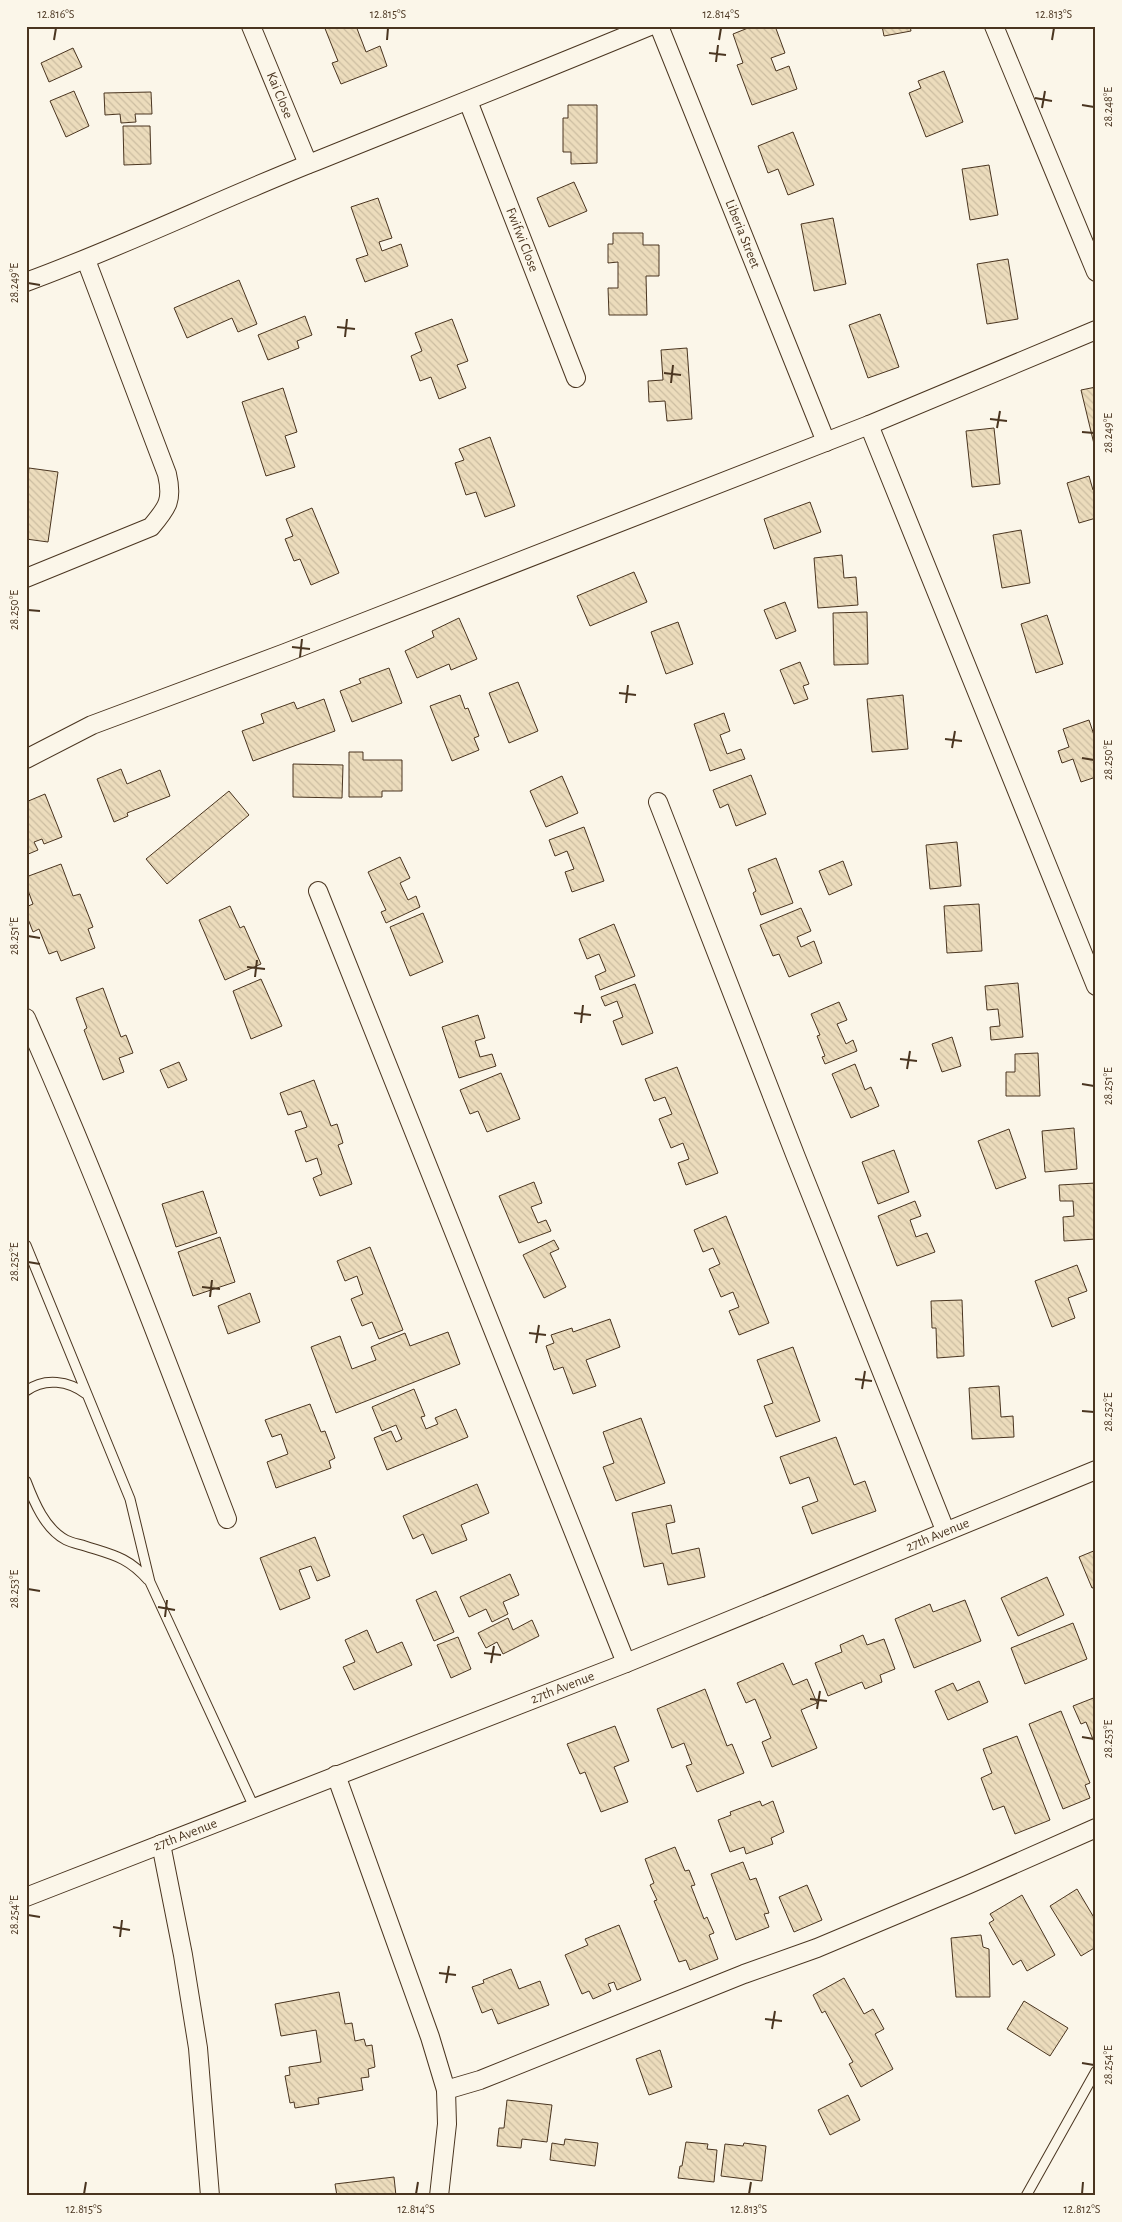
<svg xmlns="http://www.w3.org/2000/svg" width="1122" height="2222" font-family="'Alegreya Sans',sans-serif">
	<style>
		.building { fill: url(#building-back-hatch); stroke: #4a3520 }
		.lines { fill: none; stroke-linecap: round; stroke-linejoin: round }
		.service-casing { stroke: #4a3520; stroke-width: 11 }
		.minor-casing { stroke: #4a3520; stroke-width: 20 }
		.service { stroke: #fbf6e9; stroke-width: 9 }
		.minor { stroke: #fbf6e9; stroke-width: 18 }
		.ticks { fill: none; stroke: #4a3520; stroke-width: 2 }
		.labels { text-anchor: middle; dominant-baseline: central; stroke-width: 4; stroke-linejoin: round; paint-order: stroke }
		.street-label { font-size: 14px; fill: #4a3520; stroke: #fbf6e9 }
		.neatline { fill: none; stroke: #4a3520; stroke-width: 2 }
		.ticks-label { font-size: 12px; text-anchor: middle; fill: #4a3520 }
	</style>
	<defs>
		<pattern id="building-back-hatch" width="6" height="6" patternUnits="userSpaceOnUse" patternTransform="scale(1.25)"><rect width="6" height="6" fill="#ecdcbc"/><path d="M-1 5l2 2M0 0l6 6M5-1l2 2" fill="none" stroke="#ccbda1"/></pattern>
	</defs>
	<rect width="100%" height="100%" fill="#fbf6e9"/>
	<path class="building" d="M324,26H356L366,52L380,46L387,66L341,84L332,63L338,61Z
		M753,26H775L785,53L771,58L776,71L789,66L797,89L752,105L737,65L743,63L733,34Z
		M882,26H910L911,31L884,36Z
		M73,48L82,67L49,82L41,63Z
		M944,71L963,122L926,137L909,93L921,88L918,81Z
		M74,91L89,126L66,137L50,101Z
		M151,92L152,114H135L136,122L121,123L120,114L105,115L104,93Z
		M568,105H597V163L571,164V152H563V118H568Z
		M123,126H150L151,164L124,165Z
		M793,132L814,185L788,195L778,169L768,173L758,146Z
		M989,165L998,215L970,220L962,169Z
		M574,182L587,211L549,227L537,198Z
		M378,198L392,238L379,242L382,251L401,244L408,266L365,282L356,259L368,255L351,207Z
		M833,218L846,284L814,291L801,224Z
		M613,233H643V245H659V276H646L647,315H609L608,288H618V262L608,263V244H613Z
		M1008,259L1018,319L987,324L977,264Z
		M239,280L257,324L238,332L232,318L187,338L174,308Z
		M880,314L899,367L868,378L849,325Z
		M305,316L312,335L297,341L299,348L268,360L258,335Z
		M452,319L468,361L457,365L466,388L439,399L431,377L420,381L411,356L422,351L415,333Z
		M687,348L692,419L667,421L665,401L649,402L648,381L663,380L661,350Z
		M1096,387V444H1094L1081,390Z
		M283,388L297,432L285,436L295,467L266,476L242,402Z
		M994,428L1000,484L972,487L966,431Z
		M490,437L515,506L485,517L476,492L466,495L455,463L464,460L459,449Z
		M29,468L58,472L48,542L26,539V488Z
		M1089,476L1093,490L1096,489V518L1079,523L1067,483Z
		M810,502L821,532L774,549L764,519Z
		M312,508L339,573L311,585L300,559L294,561L285,539L293,536L286,519Z
		M1021,530L1030,583L1002,588L993,535Z
		M842,555L844,578L856,577L858,605L818,608L814,558Z
		M634,572L647,602L590,626L577,596Z
		M785,602L796,631L776,639L764,610Z
		M867,612L868,664L834,665L833,613Z
		M1047,615L1063,664L1036,673L1021,624Z
		M459,618L477,659L451,670L449,664L417,678L405,651L434,637L432,631Z
		M678,622L693,664L666,674L651,632Z
		M800,662L809,684L803,686L808,699L794,704L780,670Z
		M389,668L402,703L352,722L340,691L361,683L359,679Z
		M518,682L538,731L509,743L489,693Z
		M460,695L465,709L468,708L479,736L474,738L479,750L452,761L430,706Z
		M903,695L908,749L872,752L867,699Z
		M324,699L335,731L253,761L242,731L264,723L261,714L294,702L297,709Z
		M724,713L730,731L720,735L727,754L741,749L745,759L710,771L694,724Z
		M1089,720L1096,741V777L1081,782L1073,759L1062,763L1058,751L1069,747L1063,729Z
		M349,752H363V760H402V791H382V797H349Z
		M293,764L343,765L342,798L293,797Z
		M121,769L127,784L160,770L170,796L127,813L128,816L114,822L97,779Z
		M751,775L766,814L736,826L728,804L720,808L713,790Z
		M562,776L578,813L546,827L530,791Z
		M229,791L249,815L167,884L146,859Z
		M45,794L62,837L44,844L42,839L34,842L38,850L26,855V802Z
		M584,827L604,881L572,892L565,872L574,869L567,851L555,856L549,840Z
		M957,842L961,886L930,889L926,845Z
		M400,857L410,878L400,883L408,900L416,896L420,907L386,923L381,912L386,910L368,872Z
		M776,858L793,903L761,915L753,893L756,891L748,869Z
		M843,861L852,885L829,895L819,871Z
		M61,864L73,896L80,894L93,927L88,929L95,948L61,961L57,951L49,954L39,929L33,932L26,914V907L33,904L26,885V877Z
		M979,904L982,951L947,953L944,906Z
		M230,906L240,928L244,926L261,964L225,980L199,920Z
		M801,908L811,931L797,937L801,947L814,941L822,963L789,977L779,954L773,956L760,925Z
		M423,913L443,962L410,976L390,927Z
		M614,924L635,976L600,990L595,976L606,971L599,954L587,959L579,939Z
		M261,979L282,1026L251,1039L233,991Z
		M1018,983L1023,1037L991,1040L990,1027L1000,1026L998,1009L987,1010L985,986Z
		M635,984L653,1033L622,1045L613,1021L623,1017L617,1001L605,1006L601,997Z
		M103,988L121,1037L126,1035L133,1053L119,1058L124,1072L103,1080L84,1030L87,1028L76,998Z
		M839,1002L847,1020L837,1024L846,1044L853,1040L857,1051L825,1064L822,1057L825,1056L817,1036L820,1035L811,1014Z
		M478,1015L485,1038L475,1041L480,1057L492,1054L496,1066L459,1078L442,1027Z
		M952,1037L961,1066L942,1072L932,1044Z
		M1038,1053L1040,1096H1006V1072H1015V1054Z
		M179,1062L187,1080L168,1088L160,1070Z
		M855,1064L865,1090L871,1087L879,1106L851,1118L832,1074Z
		M677,1067L718,1173L686,1185L678,1163L689,1159L683,1143L671,1148L659,1119L672,1114L665,1097L654,1101L645,1079Z
		M501,1073L520,1119L487,1132L478,1111L470,1114L460,1090Z
		M314,1080L331,1126L337,1124L343,1143L338,1145L352,1184L320,1196L313,1178L322,1174L317,1158L306,1162L295,1131L307,1127L301,1111L288,1115L280,1093Z
		M1074,1128L1077,1169L1045,1172L1042,1131Z
		M1009,1129L1026,1178L996,1189L978,1141Z
		M894,1150L909,1192L878,1204L862,1162Z
		M534,1182L542,1203L531,1207L538,1223L546,1220L551,1231L519,1243L499,1196Z
		M1096,1183V1194H1094L1096,1239L1064,1241L1063,1217L1074,1216L1073,1201H1060L1059,1185Z
		M203,1191L217,1233L176,1247L162,1204Z
		M915,1201L921,1216L910,1220L916,1237L927,1233L935,1252L897,1266L878,1216Z
		M726,1216L769,1323L739,1335L729,1311L739,1307L733,1292L721,1297L709,1269L720,1264L713,1248L703,1252L694,1230Z
		M220,1237L235,1282L193,1296L178,1252Z
		M554,1240L559,1249L550,1253L566,1287L544,1298L523,1255Z
		M370,1247L403,1330L379,1339L372,1322L362,1326L351,1299L363,1294L357,1276L345,1281L337,1261Z
		M1077,1265L1087,1291L1068,1298L1075,1318L1052,1327L1035,1281Z
		M250,1293L260,1322L228,1334L218,1306Z
		M962,1300L964,1356L937,1358L936,1328H932L931,1301Z
		M610,1319L620,1347L586,1360L596,1386L573,1394L563,1367L554,1370L546,1346L554,1343L551,1335L572,1328L573,1332Z
		M448,1332L460,1364L336,1413L311,1347L340,1336L352,1369L376,1360L371,1347L405,1333L410,1346Z
		M793,1347L820,1421L776,1437L764,1406L773,1403L757,1360Z
		M999,1386L1001,1417L1013,1416L1014,1437L972,1439L969,1388Z
		M414,1389L425,1416L421,1417L426,1429L438,1424L435,1418L456,1409L468,1437L387,1470L374,1438L391,1431L396,1442L402,1439L396,1425L382,1431L372,1407Z
		M310,1404L321,1432L325,1431L335,1458L329,1461L331,1468L276,1488L267,1462L288,1454L281,1434L272,1437L265,1420Z
		M641,1418L665,1483L616,1501L603,1467L614,1463L603,1432Z
		M836,1437L854,1485L865,1481L876,1511L812,1534L802,1507L818,1501L809,1477L790,1484L780,1457Z
		M477,1484L489,1513L461,1525L467,1540L432,1554L423,1534L413,1539L403,1516Z
		M671,1505L675,1522L666,1524L672,1554L699,1548L705,1577L668,1585L663,1563L644,1567L632,1513Z
		M315,1537L330,1576L317,1581L311,1566L299,1570L310,1598L280,1610L260,1558Z
		M1096,1550V1587L1092,1588L1079,1557Z
		M510,1574L519,1595L503,1602L508,1614L492,1622L486,1609L469,1617L460,1597Z
		M1047,1577L1064,1615L1018,1636L1001,1598Z
		M436,1591L454,1632L434,1641L416,1600Z
		M965,1600L981,1641L914,1668L895,1619L930,1604L933,1612Z
		M508,1618L513,1630L532,1620L539,1636L503,1654L497,1642L486,1648L478,1633Z
		M1073,1623L1087,1659L1025,1684L1011,1648Z
		M367,1630L377,1653L402,1642L412,1665L354,1690L343,1667L355,1662L345,1640Z
		M863,1635L867,1645L884,1639L895,1669L880,1675L882,1682L865,1689L862,1682L828,1696L815,1663L842,1652L840,1645Z
		M458,1637L471,1669L451,1678L437,1645Z
		M783,1663L793,1685L807,1679L817,1703L801,1710L817,1748L772,1767L762,1742L771,1738L755,1699L746,1703L737,1683Z
		M979,1681L988,1702L948,1720L935,1691L953,1683L957,1691Z
		M705,1689L727,1746L732,1744L744,1773L697,1792L686,1766L692,1764L684,1743L672,1748L657,1709Z
		M1096,1697V1747L1086,1722L1081,1724L1073,1706Z
		M1061,1711L1090,1783L1085,1785L1090,1798L1063,1809L1029,1724Z
		M615,1726L629,1761L614,1767L628,1802L601,1812L585,1772L580,1774L567,1744Z
		M1017,1736L1050,1820L1015,1834L1004,1806L993,1810L981,1778L992,1773L983,1749Z
		M760,1801L762,1806L773,1801L784,1832L771,1838L773,1844L746,1854L744,1847L730,1852L718,1820L731,1815L730,1812Z
		M675,1847L685,1871L689,1870L695,1885L691,1886L704,1919L707,1917L714,1933L709,1935L718,1959L690,1970L686,1960L679,1962L654,1901L657,1900L650,1885L654,1883L645,1859Z
		M743,1862L750,1880L756,1878L769,1913L764,1914L769,1927L736,1940L711,1874Z
		M807,1885L822,1920L794,1932L779,1897Z
		M1077,1889L1096,1921V1947L1081,1956L1050,1906Z
		M1022,1895L1055,1955L1027,1971L1021,1960L1013,1965L989,1923L994,1920L990,1914Z
		M619,1925L641,1980L617,1990L614,1982L608,1984L611,1991L593,1999L589,1991L582,1994L565,1955L588,1945L585,1939Z
		M981,1935L983,1947L989,1949L990,1997H956L951,1938Z
		M511,1969L519,1989L540,1981L549,2005L498,2024L492,2009L482,2013L472,1987L484,1983L483,1980Z
		M844,1978L864,2014L873,2009L884,2029L875,2034L893,2069L861,2087L849,2064L853,2062L825,2011L822,2013L813,1995Z
		M339,1992L345,2024L352,2023L355,2041L364,2039L366,2046L372,2045L375,2067L368,2069L369,2077L361,2078L363,2090L318,2098L319,2104L295,2108L294,2102L290,2103L285,2076L290,2075L289,2067L321,2062L316,2030L281,2036L275,2004Z
		M1024,2001L1068,2028L1050,2056L1007,2029Z
		M660,2050L672,2087L649,2095L636,2059Z
		M848,2095L860,2120L830,2135L818,2110Z
		M507,2100L552,2105L547,2142L522,2139L521,2148L497,2146L499,2128H504Z
		M565,2139L598,2143L595,2166L550,2160L552,2143L564,2145Z
		M686,2142L708,2144L707,2149L717,2150L714,2182L678,2178L680,2166H682Z
		M744,2143L766,2146L762,2181L721,2176L725,2144L743,2146Z
		M394,2177L396,2196H337L335,2184Z"/>
	<g class="lines">
		<g class="service-casing">
			<path id="service" d="M26,1245L130,1499L150,1582L254,1807
				M26,1391C45,1377 69,1381 86,1394
				M26,1481C34,1502 45,1529 66,1540C72,1543 79,1544 85,1546C113,1555 128,1557 148,1580
				M1026,2196L1096,2071"/>
		</g>
		<g class="minor-casing">
			<g id="minor">
				<path id="s1" d="M251,26L308,164"/>
				<path id="s2" d="M659,26L826,442"/>
				<path d="M994,26L1096,272"/>
				<path id="s3" d="M468,101L576,378"/>
				<path d="M26,282C122,247 214,202 309,164C423,118 537,73 650,26"/>
				<path d="M869,425L1096,986"/>
				<path d="M26,578L151,527C168,507 173,500 167,474L86,260"/>
				<path d="M26,759L92,725L285,653L869,425L1096,330"/>
				<path d="M658,802L796,1157L945,1530"/>
				<path d="M318,891L626,1663"/>
				<path d="M26,1018C99,1182 163,1351 227,1519"/>
				<path d="M336,1775L430,2037L446,2090L447,2124L439,2196"/>
				<path d="M161,1844L183,1955L198,2048L210,2196"/>
				<path id="s4" d="M26,1897L626,1663L1096,1470"/>
				<path d="M446,2090L480,2080L744,1974L817,1948L967,1885L1096,1828"/>
			</g>
		</g>
		<use href="#service" class="service"/>
		<use href="#minor" class="minor"/>
	</g>
	<path class="ticks" d="M54,40L56,28M387,40L388,28M719,40L721,28M1052,40L1054,28M709,53L726,55M716,62L718,45M1035,98L1052,101M1082,105L1094,107M1042,108L1045,91M28,283L40,285M337,327L355,329M345,337L347,319M664,373L681,375M671,383L673,365M990,419L1007,421M997,428L1000,411M1082,432L1094,433M28,610L40,611M292,647L310,649M300,657L302,639M619,693L636,695M626,703L628,685M945,739L962,741M952,748L955,731M1082,758L1094,760M28,936L40,938M247,967L265,969M255,977L257,960M574,1013L591,1015M581,1023L583,1005M900,1059L917,1061M907,1069L910,1051M1082,1084L1094,1086M28,1262L40,1264M202,1287L220,1289M210,1297L212,1280M529,1333L546,1335M536,1343L539,1325M855,1379L872,1381M862,1389L865,1371M1082,1411L1094,1412M28,1589L40,1591M158,1607L175,1610M165,1617L167,1600M484,1653L501,1655M491,1663L494,1646M810,1699L827,1701M817,1709L820,1691M1082,1737L1094,1739M28,1915L40,1917M113,1927L130,1930M120,1937L122,1920M439,1973L456,1975M446,1983L449,1966M765,2019L782,2021M772,2029L775,2011M1082,2063L1094,2065M84,2194L86,2182M416,2194L418,2182M749,2194L751,2182M1082,2194L1083,2182"/>
	<g class="labels">
		<g class="street-label">
			<text stroke="none"><textPath href="#s1" startOffset="75">Kai Close</textPath></text>
			<text stroke="none"><textPath href="#s2" startOffset="224">Liberia Street</textPath></text>
			<text stroke="none"><textPath href="#s3" startOffset="149">Fwifwi Close</textPath></text>
			<text stroke="none"><textPath href="#s4" startOffset="981">27th Avenue</textPath></text>
			<text stroke="none"><textPath href="#s4" startOffset="576">27th Avenue</textPath></text>
			<text stroke="none"><textPath href="#s4" startOffset="171">27th Avenue</textPath></text>
		</g>
	</g>
	<rect width="1122" height="2222" fill="none" stroke="#fbf6e9" stroke-width="55"/>
	<rect x="28" y="28" width="1066" height="2166" class="neatline"/>
	<g class="ticks-label">
		<text x="56" y="18">12.816°S</text>
		<text x="388" y="18">12.815°S</text>
		<text x="721" y="18">12.814°S</text>
		<text x="1054" y="18">12.813°S</text>
		<text transform="translate(1108 107) rotate(-90)" y="4">28.248°E</text>
		<text transform="translate(14 283) rotate(-90)" y="4">28.249°E</text>
		<text transform="translate(1108 433) rotate(-90)" y="4">28.249°E</text>
		<text transform="translate(14 610) rotate(-90)" y="4">28.250°E</text>
		<text transform="translate(1108 760) rotate(-90)" y="4">28.250°E</text>
		<text transform="translate(14 936) rotate(-90)" y="4">28.251°E</text>
		<text transform="translate(1108 1086) rotate(-90)" y="4">28.251°E</text>
		<text transform="translate(14 1262) rotate(-90)" y="4">28.252°E</text>
		<text transform="translate(1108 1412) rotate(-90)" y="4">28.252°E</text>
		<text transform="translate(14 1589) rotate(-90)" y="4">28.253°E</text>
		<text transform="translate(1108 1739) rotate(-90)" y="4">28.253°E</text>
		<text transform="translate(14 1915) rotate(-90)" y="4">28.254°E</text>
		<text transform="translate(1108 2065) rotate(-90)" y="4">28.254°E</text>
		<text x="84" y="2213">12.815°S</text>
		<text x="416" y="2213">12.814°S</text>
		<text x="749" y="2213">12.813°S</text>
		<text x="1082" y="2213">12.812°S</text>
	</g>
</svg>
